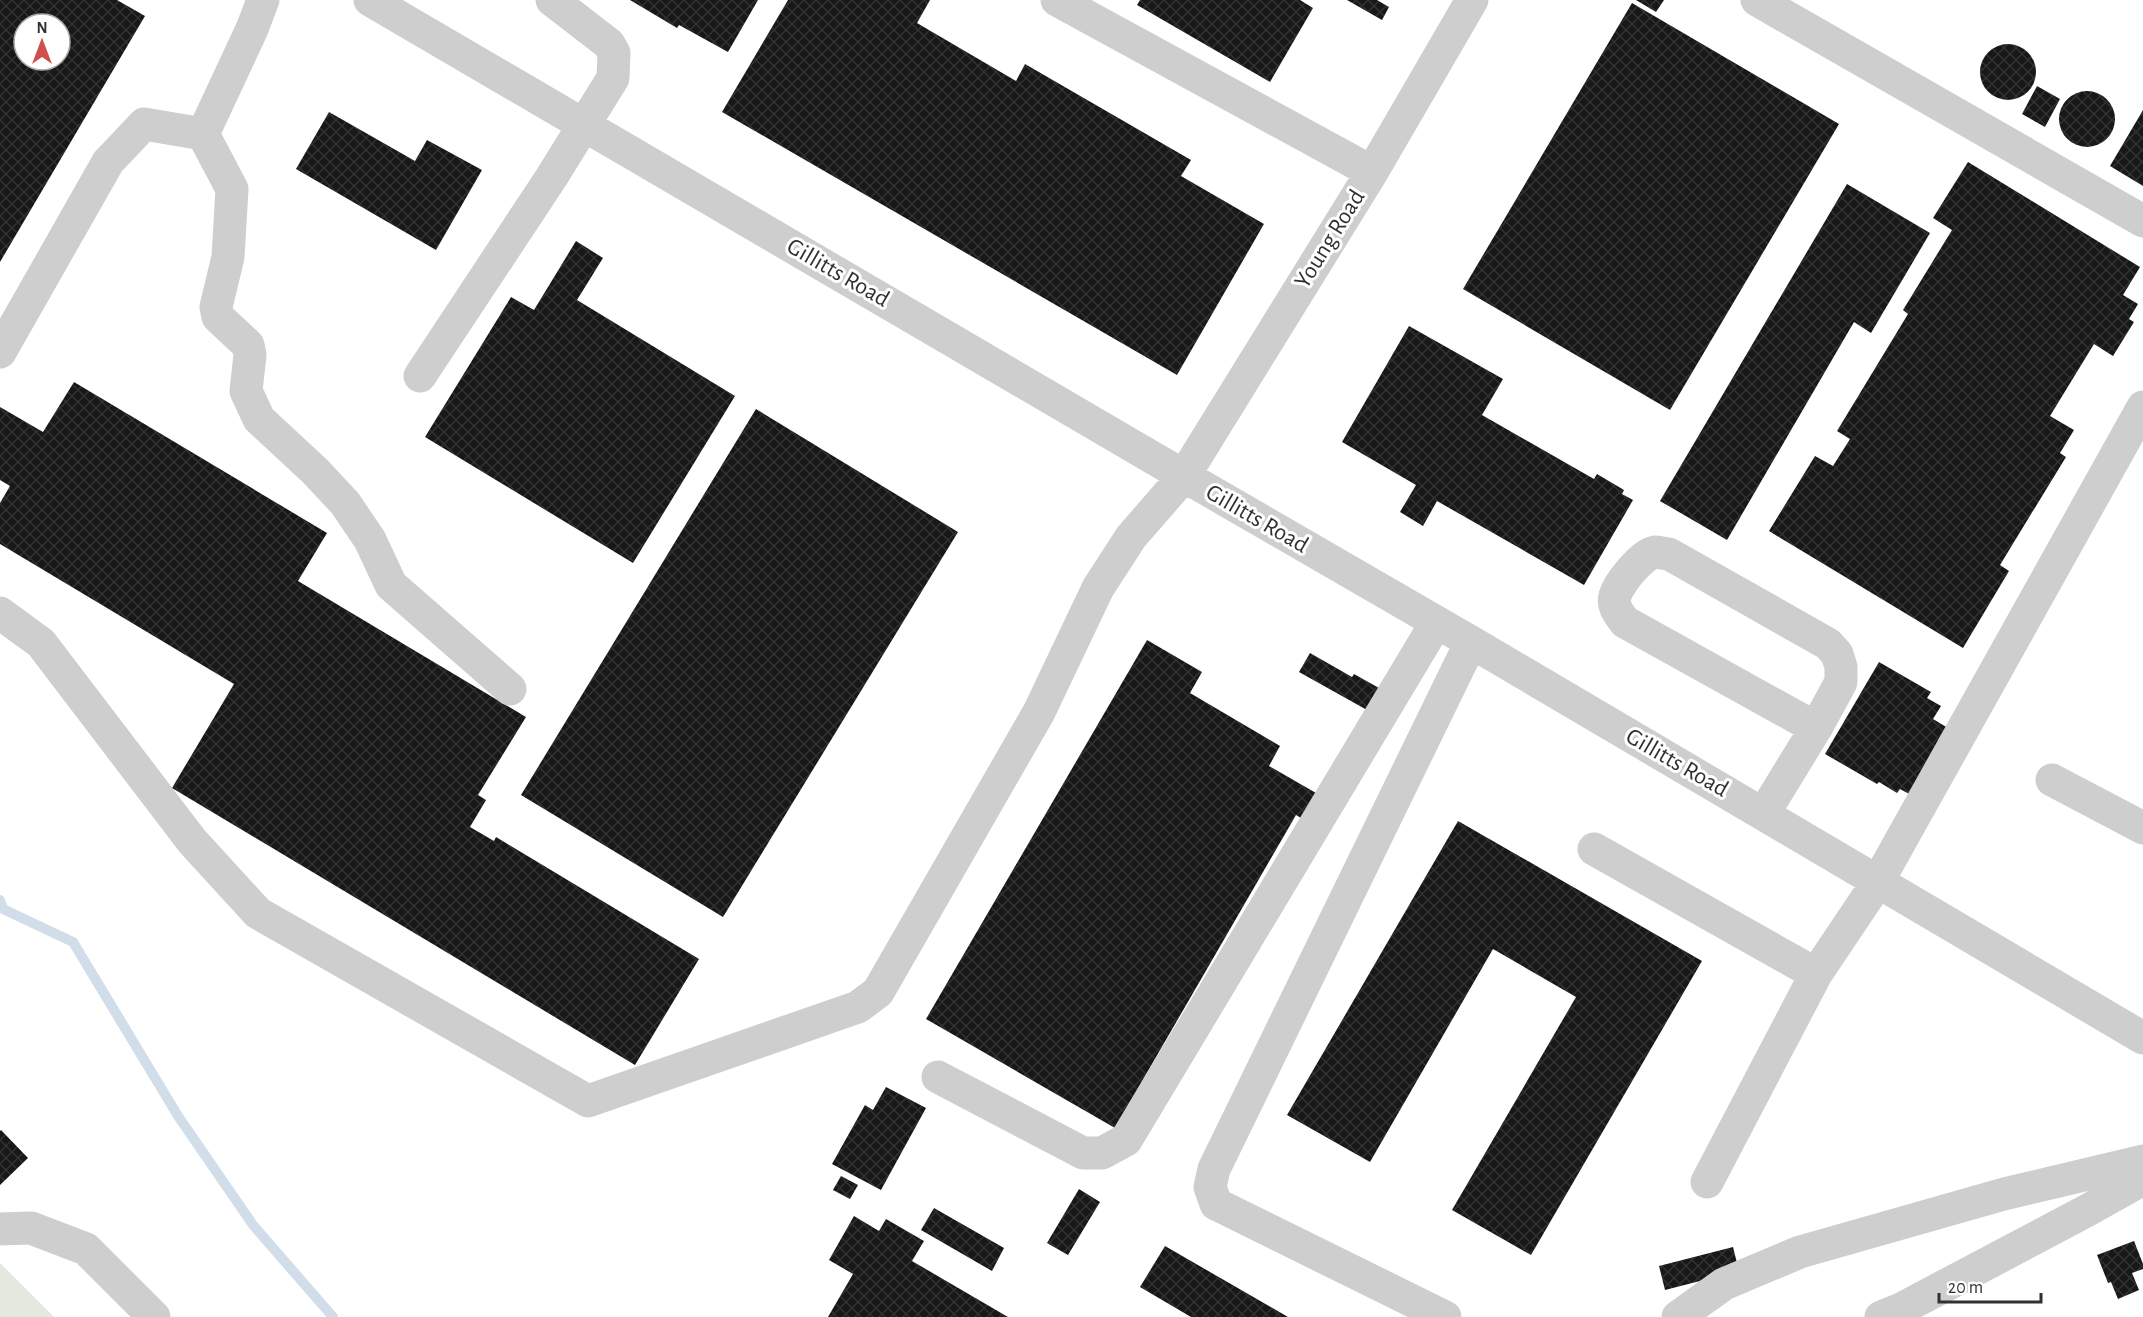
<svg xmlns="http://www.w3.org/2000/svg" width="2143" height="1317" font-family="'Alegreya Sans',sans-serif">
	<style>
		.garden { fill: #e3e9df }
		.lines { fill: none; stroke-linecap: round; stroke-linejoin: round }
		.stream { stroke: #d1dde9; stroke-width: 10 }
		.building { fill: url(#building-cross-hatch); fill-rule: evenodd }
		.minor { stroke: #cecece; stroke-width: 33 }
		.labels { text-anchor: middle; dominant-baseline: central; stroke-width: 6; stroke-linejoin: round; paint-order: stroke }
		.street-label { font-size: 24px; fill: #313131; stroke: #fff }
	</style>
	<defs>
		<pattern id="building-cross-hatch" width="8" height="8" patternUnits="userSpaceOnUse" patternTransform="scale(1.5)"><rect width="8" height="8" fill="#181818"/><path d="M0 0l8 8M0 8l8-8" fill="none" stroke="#313131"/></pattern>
	</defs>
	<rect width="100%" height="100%" fill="#fff"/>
	<path class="garden" d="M0,1263L54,1317H0Z"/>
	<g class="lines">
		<path class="stream" d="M0,900L3,909L73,942L178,1116L253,1225L333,1317"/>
	</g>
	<path class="building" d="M0,0H117L145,16L0,262ZM24,24H60V60H24Z
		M630,0H758L728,52L679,25L677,28Z
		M788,0H930L917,23L1016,81L1025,64L1191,160L1181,176L1264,224L1177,375L722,112Z
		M1140,0H1300L1313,8L1270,82L1137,5Z
		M1347,0H1377L1389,7L1382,20Z
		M1636,0H1664L1656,12Z
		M1632,3L1839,124L1670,410L1463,289Z
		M1980 72a28 28 0 1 1 56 0a28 28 0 1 1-56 0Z
		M2037,86L2060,99L2045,127L2022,114Z
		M2059 119a28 28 0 1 1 56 0a28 28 0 1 1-56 0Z
		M2143,110V186L2110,166Z
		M329,112L415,161L427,140L482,170L436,250L296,169Z
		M1968,162L2140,267L2123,295L2138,304L2129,319L2134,322L2113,356L2094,344L2050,416L2074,430L2060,453L2066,457L2000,565L2009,571L1963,648L1769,531L1815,456L1833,466L1850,439L1837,431L1908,314L1903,310L1952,230L1933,218Z
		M1847,184L1930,233L1871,333L1854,322L1727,540L1660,501Z
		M576,241L603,258L577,300L735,396L633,563L425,437L511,297L534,310Z
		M1409,326L1503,379L1482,415L1594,479L1597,474L1624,490L1622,494L1633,500L1584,585L1437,501L1423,526L1400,512L1416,485L1342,442Z
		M74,382L327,533L298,581L526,717L478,795L486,800L470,827L494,841L496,837L699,959L635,1065L172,788L234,684L0,544V503L10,486L0,480V407L43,432Z
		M756,409L958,532L723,917L521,795Z
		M1147,640L1202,672L1190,693L1280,746L1269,766L1316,793L1301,818L1296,815L1115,1128L926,1019Z
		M1310,653L1352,677L1354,674L1379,688L1367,710L1299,672Z
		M1879,662L1931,692L1927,698L1941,706L1933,719L1953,731L1911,795L1900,789L1897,793L1879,782L1877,784L1825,754Z
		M1458,821L1702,961L1531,1255L1452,1210L1576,997L1493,949L1370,1162L1287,1115Z
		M886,1087L926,1108L881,1190L832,1164L865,1105L873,1110Z
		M1,1130L28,1158L0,1185V1131Z
		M841,1176L858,1185L850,1199L833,1190Z
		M1079,1189L1100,1202L1068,1255L1047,1243Z
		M934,1208L1004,1248L992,1271L921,1230Z
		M854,1216L879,1231L886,1219L924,1241L912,1261L1008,1317H828L853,1274L829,1260Z
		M2134,1241L2143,1264V1269L2132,1273L2139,1290L2118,1299L2111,1282L2108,1283L2097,1255Z
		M1165,1246L1288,1317H1191L1140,1287Z
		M1733,1247L1739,1271L1665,1290L1659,1266Z"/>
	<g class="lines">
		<path class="minor" d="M370,0L1184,476L1471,642L2143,1038
			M1057,0L1372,172
			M1757,0L2143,221
			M203,134L232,189L228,257L216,307L218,317L248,345L250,355L246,391L259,419L315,471L345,503L370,540L391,585L510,689
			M203,134L252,29L263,0
			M0,352L108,162L144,124L203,134
			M420,376L551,178L613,78L614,53L609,44L552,0
			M0,613L41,643L192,841L258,913L588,1101L858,1007L878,992L1039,712L1098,588L1131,537L1184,476L1372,172L1472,0
			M2052,780L2143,828
			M1764,813L1816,728L1841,682V667L1837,654L1828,644L1669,554C1665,554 1659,552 1655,552C1642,554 1618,584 1615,596C1612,606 1619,614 1625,622L1816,728
			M1594,849L1816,974
			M938,1077L1083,1153H1102L1126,1140L1436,623
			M1707,1182L1816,974L1877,883L2143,407
			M0,1229L31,1228L86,1249L154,1317
			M1445,1317L1216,1204L1210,1187L1214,1169L1471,642
			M1678,1317L1724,1284L1800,1252L2004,1194L2143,1161
			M1881,1317L1901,1309L2088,1210L2143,1179"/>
	</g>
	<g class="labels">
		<g class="street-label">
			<text transform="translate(1330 239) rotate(-58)">Young Road</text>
			<text transform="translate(838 273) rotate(30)">Gillitts Road</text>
			<text transform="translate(1257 519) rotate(30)">Gillitts Road</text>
			<text transform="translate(1677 763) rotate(30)">Gillitts Road</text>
		</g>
	</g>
	<g transform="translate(42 42)"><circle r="28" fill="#ffffff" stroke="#adadad" stroke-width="1.5"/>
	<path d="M0-4.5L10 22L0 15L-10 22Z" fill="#d04f4c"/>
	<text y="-9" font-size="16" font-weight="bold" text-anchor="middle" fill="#313131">N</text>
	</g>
	<path d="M1939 1293v9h102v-9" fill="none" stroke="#313131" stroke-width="3"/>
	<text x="1948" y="1293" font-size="18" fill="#313131" stroke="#ffffff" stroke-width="4.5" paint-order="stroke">20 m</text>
</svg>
